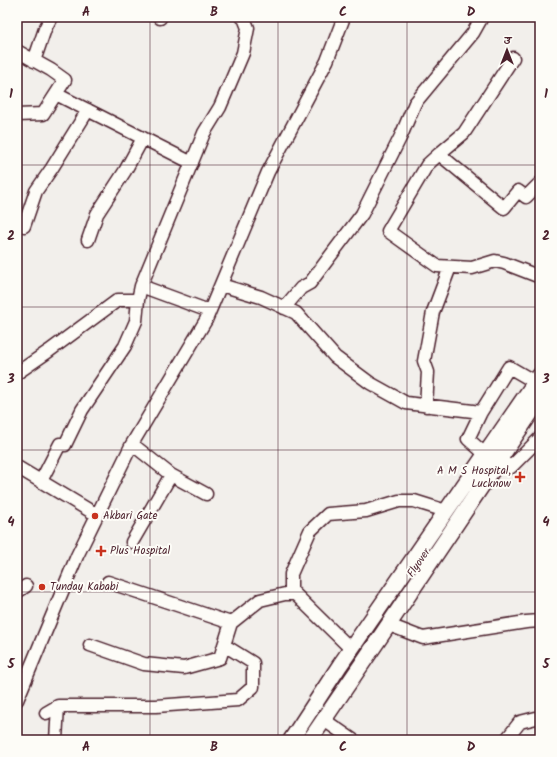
<svg xmlns="http://www.w3.org/2000/svg" width="557" height="757" font-family="Kalam,'Playpen Sans Deva',sans-serif">
	<style>
		.lines { fill: none; stroke-linecap: round; stroke-linejoin: round }
		.minor-casing { stroke: #4a1f2b; stroke-width: 15 }
		.major-casing { stroke: #4a1f2b; stroke-width: 18 }
		.minor { stroke: #fdfcf7; stroke-width: 12 }
		.major { stroke: #fdfcf7; stroke-width: 15 }
		.grid { fill: none; stroke: #4a1f2b; stroke-width: 1; stroke-opacity: 0.55 }
		.poi-dot { fill: #c8321e; stroke: #fdfcf7; stroke-width: 1.5 }
		.labels { text-anchor: middle; dominant-baseline: central; stroke-width: 4; stroke-linejoin: round; paint-order: stroke }
		.poi-label { font-size: 11px; fill: #4a1f2b; stroke: #fdfcf7; text-anchor: start }
		.street-label { font-size: 11px; fill: #4a1f2b; stroke: #fdfcf7 }
		.neatline { fill: none; stroke: #4a1f2b; stroke-width: 1.5 }
		.grid-label { font-size: 13px; text-anchor: middle; font-weight: bold; fill: #4a1f2b }
	</style>
	<rect width="100%" height="100%" fill="#f2efeb"/>
	<filter id="ink" filterUnits="userSpaceOnUse"><feTurbulence type="fractalNoise" baseFrequency=".025" numOctaves="2"/><feDisplacementMap in="SourceGraphic" scale="8" xChannelSelector="R" yChannelSelector="G"/><feConvolveMatrix kernelMatrix="1 2 1 2 8 2 1 2 1" color-interpolation-filters="sRGB"/></filter>
	<g filter="url(#ink)">
		<g class="lines">
			<g class="minor-casing">
				<path id="minor" d="M160,18V17
					M17,51L51,70L65,80L43,114L17,115
					M513,58L464,133L439,154L504,208L518,191L526,197L540,183
					M34,61L45,29L51,17
					M56,94L192,163
					M439,154L427,165L388,231L437,266L472,268L495,261L504,263L540,277
					M24,226L36,191L52,168L88,110
					M88,240L97,214L125,171L143,138
					M221,285L261,297L296,313L335,357L370,383L406,403L481,412
					M141,286L209,311
					M284,308L301,288L310,283L362,214L401,136L415,103L473,33L482,17
					M17,373L49,351L118,300H138
					M426,406L428,372L424,361L433,312L450,267
					M132,444L171,475L206,494
					M485,454L468,439L481,412L509,367L540,385
					M499,460L511,467L540,438
					M17,467L97,515
					M41,481L60,444L65,445L82,410L125,346L136,321L138,300L141,286L204,133L220,107L243,53L248,28L244,18L242,17
					M132,542L171,475
					M17,592L26,586
					M231,623L260,600L285,594H295
					M389,625L423,638L526,622L540,621
					M90,645L144,664L184,668L220,658L231,623L108,582
					M351,649L291,590V574L310,531L328,514L366,511L399,501H414L446,511
					M17,700L77,556L132,444L206,320L268,172L327,61L344,17
					M46,713L58,706H156L238,700L253,687V663L224,645
					M324,720L353,740
					M56,740L58,706
					M506,740L520,722L540,717"/>
			</g>
			<g class="major-casing">
				<path id="major" d="M291,740L340,665L540,375
					M310,740L383,633L540,399"/>
			</g>
			<use href="#minor" class="minor"/>
			<use href="#major" class="major"/>
		</g>
	</g>
	<path class="grid" d="M150,17V740M278,17V740M407,17V740M17,165H540M17,307H540M17,450H540M17,592H540"/>
	<g class="poi-dot">
		<path d="M518 471h4v4h4v4h-4v4h-4v-4h-4v-4h4z"/>
		<circle cx="95" cy="516" r="4"/>
		<path d="M99 545h4v4h4v4h-4v4h-4v-4h-4v-4h4z"/>
		<circle cx="42" cy="587" r="4"/>
	</g>
	<g class="labels">
		<g class="poi-label">
			<text x="511" y="471" text-anchor="end">A M S Hospital,<tspan x="511" dy="13">Lucknow</tspan></text>
			<text x="103" y="516">Akbari Gate</text>
			<text x="110" y="551">Plus Hospital</text>
			<text x="50" y="587">Tunday Kababi</text>
		</g>
		<g class="street-label">
			<text transform="translate(419 563) rotate(-56)">Flyover</text>
		</g>
	</g>
	<rect width="557" height="757" fill="none" stroke="#fdfcf7" stroke-width="44"/>
	<g transform="translate(507 50)" stroke="#fdfcf7" stroke-width="3" paint-order="stroke">
	<path d="M0-3L7 15L0 10L-7 15Z" fill="#4a1f2b"/>
	<text y="-6" font-size="11" font-weight="bold" text-anchor="middle" fill="#4a1f2b">उ</text>
	</g>
	<rect x="22" y="22" width="513" height="713" class="neatline"/>
	<g class="grid-label">
		<text x="86" y="16">A</text>
		<text x="214" y="16">B</text>
		<text x="343" y="16">C</text>
		<text x="471" y="16">D</text>
		<text x="11" y="98">1</text>
		<text x="546" y="98">1</text>
		<text x="11" y="240">2</text>
		<text x="546" y="240">2</text>
		<text x="11" y="383">3</text>
		<text x="546" y="383">3</text>
		<text x="11" y="526">4</text>
		<text x="546" y="526">4</text>
		<text x="11" y="668">5</text>
		<text x="546" y="668">5</text>
		<text x="86" y="751">A</text>
		<text x="214" y="751">B</text>
		<text x="343" y="751">C</text>
		<text x="471" y="751">D</text>
	</g>
</svg>
